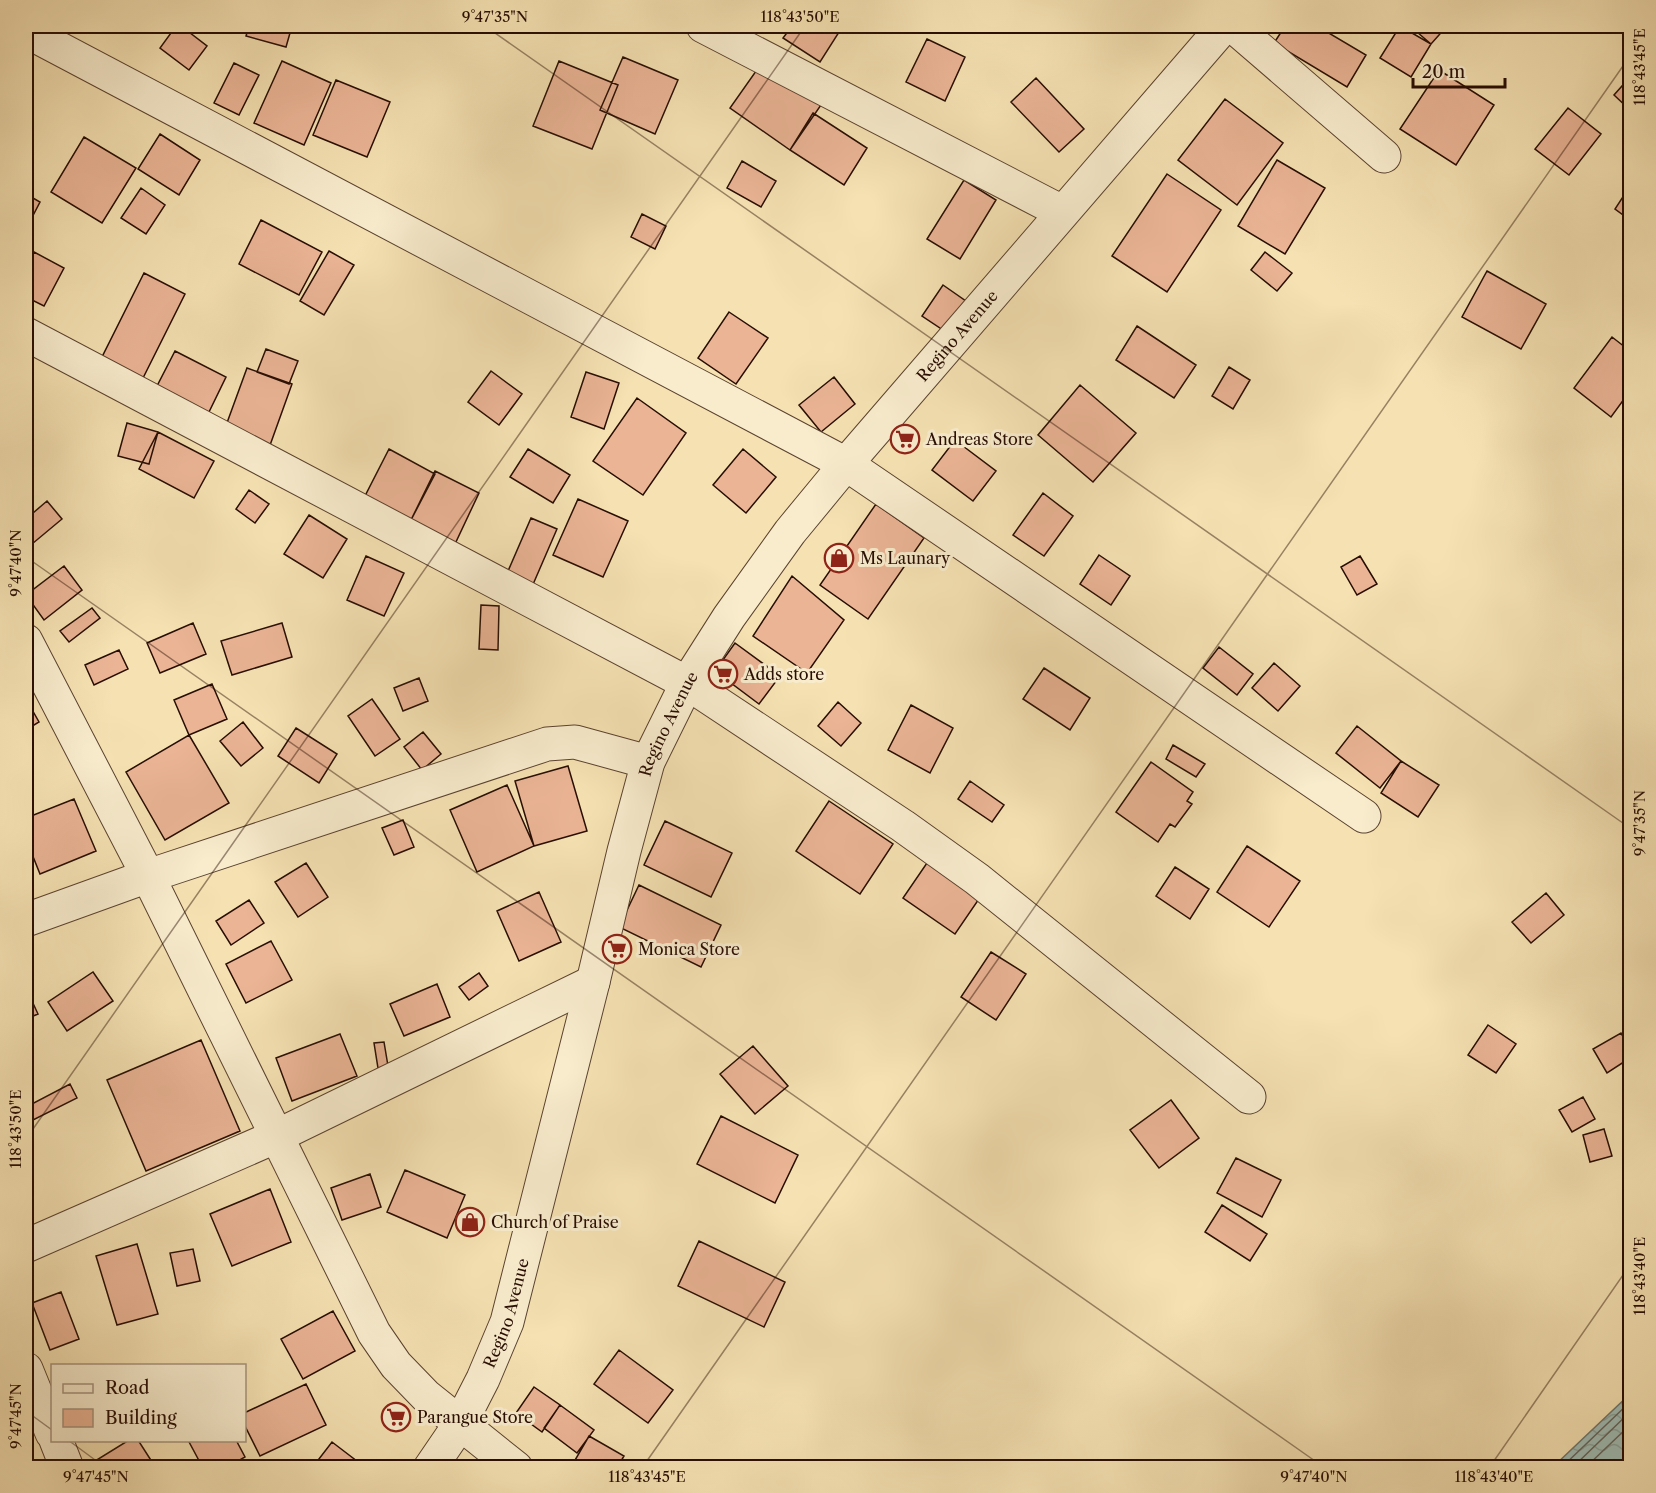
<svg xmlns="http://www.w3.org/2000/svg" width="1656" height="1493" font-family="'Libre Caslon Text',serif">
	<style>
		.water { fill: url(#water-waves); stroke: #6f766d; stroke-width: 1.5 }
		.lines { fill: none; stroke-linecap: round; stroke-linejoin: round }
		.shore { stroke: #64645c; stroke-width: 1.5 }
		.building { fill: #eab495; stroke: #280d03; stroke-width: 1.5 }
		.minor-casing { stroke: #5b422f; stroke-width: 35 }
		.minor { stroke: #f8eccd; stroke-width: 33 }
		.ticks { fill: none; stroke: #280d03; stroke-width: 1.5; stroke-opacity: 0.45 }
		.labels { text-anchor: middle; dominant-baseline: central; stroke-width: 6; stroke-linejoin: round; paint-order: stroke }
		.street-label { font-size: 16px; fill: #280d03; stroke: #f8eccd }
		.poi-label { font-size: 16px; fill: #280d03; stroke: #f8eccd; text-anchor: start }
		.neatline { fill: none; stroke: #280d03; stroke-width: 2 }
		.ticks-label { font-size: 15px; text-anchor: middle; fill: #280d03 }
	</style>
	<defs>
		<pattern id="water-waves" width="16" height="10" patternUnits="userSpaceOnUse" patternTransform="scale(1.5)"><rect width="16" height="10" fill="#9fbcb4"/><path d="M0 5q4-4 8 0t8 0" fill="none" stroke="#89a099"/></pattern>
	</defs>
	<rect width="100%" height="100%" fill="#f5e1b2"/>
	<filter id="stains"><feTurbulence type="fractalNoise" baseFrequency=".00333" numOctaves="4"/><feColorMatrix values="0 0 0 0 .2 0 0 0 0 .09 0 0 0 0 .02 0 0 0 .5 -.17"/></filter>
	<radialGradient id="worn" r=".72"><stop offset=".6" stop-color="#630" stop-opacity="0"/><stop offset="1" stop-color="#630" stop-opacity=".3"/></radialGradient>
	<path class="water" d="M1630,1394V1467H1553Z"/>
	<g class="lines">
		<path class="shore" d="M1561,1468L1630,1402
			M1572,1468L1630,1412
			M1585,1468L1630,1425"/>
	</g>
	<path class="building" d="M176,26H181L207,46L189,70L160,48Z
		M249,26H292L286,47L246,36Z
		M792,26H837L841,29L820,62L783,38Z
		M1285,26H1317L1366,55L1347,87L1274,43Z
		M1400,26L1431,44L1411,77L1380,58Z
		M1410,26H1447L1431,44Z
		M927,39L965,57L945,101L906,82Z
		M623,57L678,80L655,134L600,110Z
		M282,61L331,83L304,145L254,123Z
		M559,61L618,85L592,149L533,126Z
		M234,63L259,75L239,115L214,103Z
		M761,64L821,105L790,150L730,108Z
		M1439,70L1494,105L1456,165L1400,129Z
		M1630,77V110L1614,95Z
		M1036,78L1084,129L1059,152L1011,102Z
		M336,80L390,102L367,157L313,135Z
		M1225,99L1283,143L1237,205L1178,160Z
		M1568,108L1601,134L1569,175L1535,149Z
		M813,113L867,148L844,185L790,150Z
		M160,134L200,160L179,195L138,169Z
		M84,137L136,168L102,223L51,192Z
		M1277,160L1325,188L1285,254L1238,226Z
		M742,161L776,181L761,207L727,188Z
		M1167,174L1221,210L1167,292L1112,256Z
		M964,180L996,200L960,259L927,239Z
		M1630,186V220L1615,209Z
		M141,188L165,205L146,234L121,218Z
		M26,194L40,202L26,229Z
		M642,214L666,226L655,249L631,237Z
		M261,220L322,252L299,295L239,264Z
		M329,251L354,265L324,315L300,301Z
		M34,252L64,268L44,306L26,297V267Z
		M1265,252L1292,273L1277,291L1251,270Z
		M1487,271L1546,304L1521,349L1462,317Z
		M144,273L185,294L143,378L102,357Z
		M943,285L973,306L952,336L922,316Z
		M729,312L768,338L736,384L698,358Z
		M1137,326L1196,365L1174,398L1116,360Z
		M1612,337L1630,351V391L1611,417L1574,388Z
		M266,349L298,361L289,384L257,372Z
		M175,351L226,377L208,414L156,388Z
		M1229,367L1250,380L1233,409L1212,396Z
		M247,368L292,384L269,448L224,431Z
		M491,371L522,394L499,425L468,402Z
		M586,372L619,383L604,429L571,417Z
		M834,377L855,404L821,432L799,405Z
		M1080,385L1136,433L1093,482L1038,435Z
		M637,398L686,433L643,495L593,461Z
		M127,423L158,432L149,464L118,456Z
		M158,432L214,461L194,498L139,469Z
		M955,440L996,471L973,501L932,470Z
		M389,449L435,474L411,520L365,496Z
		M528,449L570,475L553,503L510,477Z
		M743,449L776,477L746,513L713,485Z
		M435,471L479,493L455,544L410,522Z
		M249,490L269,504L255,523L236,509Z
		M1043,493L1073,516L1044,556L1013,535Z
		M578,499L628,521L603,577L553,555Z
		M47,501L62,519L26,549V519Z
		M876,504L924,538L868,619L820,585Z
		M309,515L347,539L323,578L284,554Z
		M531,518L557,529L531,589L505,578Z
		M1099,555L1130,576L1111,605L1080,584Z
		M366,556L404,573L384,616L347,600Z
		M1360,556L1377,584L1357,595L1341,567Z
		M64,566L82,590L44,620L26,595Z
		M792,576L844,620L807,673L753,636Z
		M481,605L499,606L498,650L479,649Z
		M92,608L100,618L69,642L60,631Z
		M193,623L206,654L160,673L147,643Z
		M282,623L292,657L232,675L221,641Z
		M735,643L780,676L759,704L715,671Z
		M1219,647L1253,674L1237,695L1203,668Z
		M119,650L128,669L94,685L85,665Z
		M1274,663L1300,686L1278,711L1252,688Z
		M1044,668L1090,698L1070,730L1023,699Z
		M419,678L428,701L403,711L394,688Z
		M212,684L227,719L189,735L174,700Z
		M26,699L39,722L26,730Z
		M372,699L400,739L375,756L348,716Z
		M838,702L861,723L841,746L818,726Z
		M911,705L953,728L930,773L888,750Z
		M243,722L263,748L241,766L220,741Z
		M1357,726L1401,761L1380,788L1336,753Z
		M296,728L337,754L319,783L278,756Z
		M423,732L441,754L422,770L404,747Z
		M189,735L229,803L165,840L126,772Z
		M1173,745L1205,764L1196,777L1166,759Z
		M1401,761L1439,785L1418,817L1381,793Z
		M1151,762L1193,792L1187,801L1192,804L1175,827L1170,824L1158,842L1116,812Z
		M568,766L587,831L534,846L515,781Z
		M970,781L1004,805L992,822L958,799Z
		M507,785L534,846L477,872L450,810Z
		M74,799L96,851L40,874L26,839V818Z
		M829,801L893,844L860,894L796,851Z
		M403,820L414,847L394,855L382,828Z
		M665,821L732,853L711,897L644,865Z
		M1247,846L1300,881L1269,927L1217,892Z
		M929,860L981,896L955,934L903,898Z
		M306,863L328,897L298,917L275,882Z
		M1175,867L1209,889L1190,919L1156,896Z
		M639,885L721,925L701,967L619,927Z
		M539,892L561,942L519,961L497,911Z
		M1546,893L1564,915L1531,943L1512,922Z
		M249,900L264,923L231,945L216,921Z
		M271,941L292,980L246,1003L226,964Z
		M991,952L1026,974L996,1020L961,997Z
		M93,972L113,1001L67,1031L48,1002Z
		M479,973L488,986L469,1000L459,987Z
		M437,984L450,1017L404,1036L390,1004Z
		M26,988L38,1014L26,1019Z
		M1488,1025L1516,1044L1496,1073L1468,1055Z
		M1621,1033L1630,1050V1058L1607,1073L1593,1049Z
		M340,1034L357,1076L292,1101L276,1058Z
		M201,1040L240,1131L146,1171L107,1080Z
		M384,1042L388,1066L378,1068L374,1043Z
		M753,1046L788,1086L755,1114L720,1074Z
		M70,1084L77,1098L33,1120L26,1107Z
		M1583,1097L1595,1119L1572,1132L1559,1110Z
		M1171,1100L1199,1138L1159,1168L1130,1130Z
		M721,1116L798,1155L775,1203L697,1164Z
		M1604,1129L1612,1156L1590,1162L1583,1135Z
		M1236,1158L1281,1180L1262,1217L1217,1193Z
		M405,1170L465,1195L447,1238L387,1212Z
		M370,1174L381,1207L342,1220L331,1188Z
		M270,1189L291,1242L232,1266L210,1214Z
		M1222,1205L1267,1234L1250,1261L1205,1232Z
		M699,1241L785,1282L764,1327L678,1286Z
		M137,1244L158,1314L117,1325L96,1256Z
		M193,1249L200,1281L177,1286L170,1253Z
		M61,1292L79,1339L50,1350L32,1303Z
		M333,1311L355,1351L303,1379L281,1339Z
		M619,1350L673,1390L648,1423L594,1384Z
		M306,1384L326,1425L260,1456L244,1424V1413Z
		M534,1387L560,1405L542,1432L516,1413Z
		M560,1405L594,1430L577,1453L544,1428Z
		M589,1436L624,1456L617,1468L571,1467Z
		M129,1440H138L154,1465L151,1468H99L95,1461Z
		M188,1440H236L245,1457L226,1468H203Z
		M332,1442L366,1468H312Z"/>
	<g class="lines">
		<g class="minor-casing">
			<g id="minor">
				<path d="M703,26L1062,212"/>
				<path d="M1233,26L1384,156"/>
				<path d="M26,31L846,464L1364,816"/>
				<path d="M26,334L687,683L903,826L977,879L1249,1097"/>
				<path d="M26,641L148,876L374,1333L396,1365L426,1396L516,1468"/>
				<path d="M26,920L148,876L547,744L575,742L648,762"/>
				<path d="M26,1246L277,1136L593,982"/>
				<path d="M26,1369L52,1433"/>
				<path d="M56,1440L67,1468"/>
				<path id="s1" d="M430,1468L460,1424L483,1379L507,1322L593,982L624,851L648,762L687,683L729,617L790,532L846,464L1224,26"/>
			</g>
		</g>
		<use href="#minor" class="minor"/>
	</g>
	<path class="ticks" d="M485,26L1630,828M26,557L1325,1468M26,1139L805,26M26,1411L52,1430M68,1440L106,1468M642,1468L1630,56M1489,1468L1630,1265"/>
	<defs>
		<g id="supermarket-ring" transform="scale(1.5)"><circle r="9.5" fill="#f8eccd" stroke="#8f2418" stroke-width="1.5"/><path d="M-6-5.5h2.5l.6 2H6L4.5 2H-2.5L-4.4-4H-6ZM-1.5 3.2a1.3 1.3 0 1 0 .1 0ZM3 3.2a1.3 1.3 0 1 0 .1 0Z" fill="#8f2418"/></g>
		<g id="shop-ring" transform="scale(1.5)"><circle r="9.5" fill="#f8eccd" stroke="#8f2418" stroke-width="1.5"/><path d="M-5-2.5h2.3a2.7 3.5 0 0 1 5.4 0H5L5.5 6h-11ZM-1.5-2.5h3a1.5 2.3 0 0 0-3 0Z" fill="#8f2418"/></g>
	</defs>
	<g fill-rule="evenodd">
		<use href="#supermarket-ring" x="905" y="439"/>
		<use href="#shop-ring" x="839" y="558"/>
		<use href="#supermarket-ring" x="723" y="674"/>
		<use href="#supermarket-ring" x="617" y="949"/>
		<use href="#shop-ring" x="470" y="1222"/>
		<use href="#supermarket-ring" x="396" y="1417"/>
	</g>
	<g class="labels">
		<g class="street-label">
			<text stroke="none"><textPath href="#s1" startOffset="1272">Regino Avenue</textPath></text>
			<text stroke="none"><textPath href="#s1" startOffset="786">Regino Avenue</textPath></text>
			<text stroke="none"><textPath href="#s1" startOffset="174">Regino Avenue</textPath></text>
		</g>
		<g class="poi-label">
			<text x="926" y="439">Andreas Store</text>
			<text x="860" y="558">Ms Launary</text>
			<text x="744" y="674">Adds store</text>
			<text x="638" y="949">Monica Store</text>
			<text x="491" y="1222">Church of Praise</text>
			<text x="417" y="1417">Parangue Store</text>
		</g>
	</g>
	<rect width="1656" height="1493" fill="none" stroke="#f5e1b2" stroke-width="66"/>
	<rect x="51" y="1364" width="195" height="78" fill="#f8eccd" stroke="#a5937c" stroke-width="1.5"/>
	<rect x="63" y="1384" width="30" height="9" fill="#f8eccd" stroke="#a5937c" stroke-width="1.5"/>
	<text x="105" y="1394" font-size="18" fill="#280d03">Road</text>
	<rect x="63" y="1409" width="30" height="18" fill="#eab495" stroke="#a5937c" stroke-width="1.5"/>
	<text x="105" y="1424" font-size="18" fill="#280d03">Building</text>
	<path d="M1413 78v9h92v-9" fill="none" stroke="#280d03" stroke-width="3"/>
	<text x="1422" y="78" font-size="18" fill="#280d03" stroke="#f8eccd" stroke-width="4.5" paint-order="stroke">20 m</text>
	<rect x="33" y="33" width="1590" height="1427" class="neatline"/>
	<g class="ticks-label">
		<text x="495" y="22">9°47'35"N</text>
		<text x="800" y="22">118°43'50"E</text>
		<text transform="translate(1640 67) rotate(-90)" y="5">118°43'45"E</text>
		<text transform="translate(16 563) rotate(-90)" y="5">9°47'40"N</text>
		<text transform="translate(1640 823) rotate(-90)" y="5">9°47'35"N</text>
		<text transform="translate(16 1129) rotate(-90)" y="5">118°43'50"E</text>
		<text transform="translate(1640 1276) rotate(-90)" y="5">118°43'40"E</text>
		<text transform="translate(16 1416) rotate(-90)" y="5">9°47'45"N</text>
		<text x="96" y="1482">9°47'45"N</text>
		<text x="647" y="1482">118°43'45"E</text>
		<text x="1314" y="1482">9°47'40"N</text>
		<text x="1494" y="1482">118°43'40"E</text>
	</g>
	<rect width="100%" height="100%" filter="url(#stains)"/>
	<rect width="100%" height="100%" fill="url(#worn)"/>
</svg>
